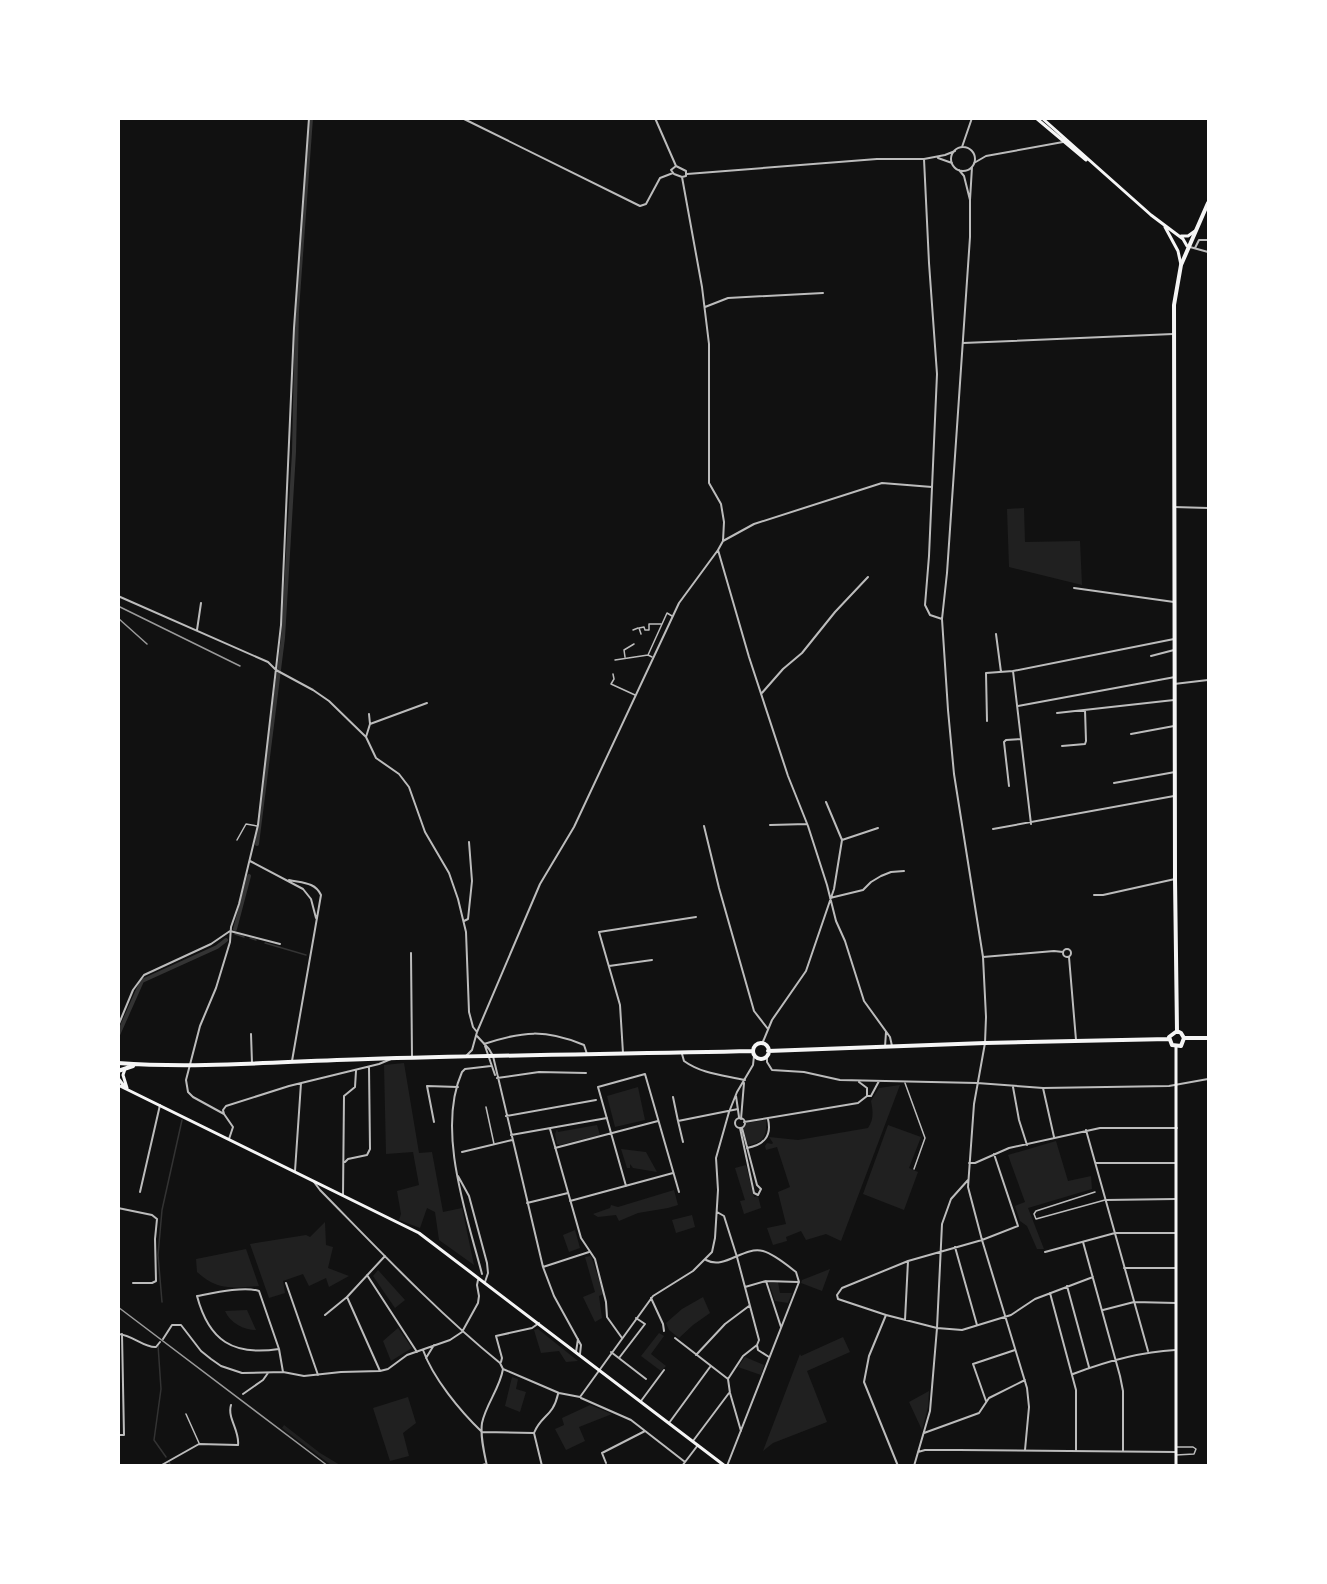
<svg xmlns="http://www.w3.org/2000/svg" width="1327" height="1584" font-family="Montserrat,sans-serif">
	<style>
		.green { fill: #202020 }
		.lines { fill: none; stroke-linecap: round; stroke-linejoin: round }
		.stream { stroke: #333; stroke-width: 1.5 }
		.canal { stroke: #333; stroke-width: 4 }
		.service { stroke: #bcbcbc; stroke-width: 1.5 }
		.minor { stroke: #bcbcbc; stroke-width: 2 }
		.secondary { stroke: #f5f5f5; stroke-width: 3 }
		.primary { stroke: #f5f5f5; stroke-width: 4 }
		.rail { stroke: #9a9a9a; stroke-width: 1.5 }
	</style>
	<rect width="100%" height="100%" fill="#111"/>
	<path class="green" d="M1024,508L1025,542L1080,541L1082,585L1009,567L1007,509Z
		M404,1063L419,1153L432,1152L443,1212L462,1208L474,1265L439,1240L435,1212L427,1208L420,1228L399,1220L401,1214L397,1191L419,1185L413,1152L386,1154L384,1065Z
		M900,1085L841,1241L826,1234L806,1240L801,1231L786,1237L787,1241L773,1245L767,1228L786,1224L778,1192L790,1187L777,1147L766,1150L765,1146L767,1143L772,1144L773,1143L769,1137L798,1140L868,1128C874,1119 873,1111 871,1101L879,1088Z
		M638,1087L645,1120L615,1127L607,1096Z
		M766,1120C767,1135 764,1143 748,1145L743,1128L746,1123Z
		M597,1125L600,1135L560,1145L557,1144L555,1134L557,1129L558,1132Z
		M888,1125L921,1137L909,1168L918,1172L904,1210L863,1194Z
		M1056,1141L1068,1181L1091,1176L1092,1189L1028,1208L1044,1249H1037L1027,1226L1020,1221L1015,1206L1025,1202L1008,1155Z
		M621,1149L646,1152L657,1172L633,1168L630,1164V1168H627Z
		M746,1165L754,1197L758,1196L761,1208L744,1214L740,1201L745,1200L735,1168Z
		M674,1190L678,1205L668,1208L638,1213L619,1221L616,1215L598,1217L593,1214L610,1208L611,1205L618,1207Z
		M692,1215L695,1227L676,1233L672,1220Z
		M325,1222L326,1245L333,1247L328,1268L349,1276L329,1287L326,1278L309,1286L303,1274L283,1281L285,1293L269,1298L250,1244L306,1235L310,1237Z
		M575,1230L580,1248L569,1252L563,1235Z
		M246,1249L259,1286C233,1288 218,1291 197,1272L196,1259Z
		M591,1256L604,1294L599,1296L602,1318L595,1322L583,1297L595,1292L585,1257Z
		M830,1269L822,1291L801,1283L802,1280Z
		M378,1270L405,1300L395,1308L373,1276Z
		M778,1282L780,1293H792L788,1303L775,1301L769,1283Z
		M703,1297L710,1313L693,1325L679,1338L669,1330L666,1323L682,1309Z
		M247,1310L256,1330C244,1330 230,1323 225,1311Z
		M398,1328L412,1348L391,1361L383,1341Z
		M538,1329L578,1361L566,1362L559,1351L541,1353L534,1330Z
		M659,1333L664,1336L651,1354L666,1366L661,1371L641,1356Z
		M843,1337L850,1352L807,1371L827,1422L773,1443L763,1451L800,1354L801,1356Z
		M745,1357L764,1365L761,1375L738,1367Z
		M512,1377L518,1379L516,1389L526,1392L520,1412L505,1406Z
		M929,1391L928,1407L922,1430L909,1402Z
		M408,1397L416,1423L403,1433L409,1456L390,1461L373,1408Z
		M590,1405L612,1414L579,1427L585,1441L566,1450L555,1429L564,1425L562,1418Z
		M284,1425L320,1453L340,1465H331L282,1428Z"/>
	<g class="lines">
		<path class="stream" d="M235,934L244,937
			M250,938L256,940
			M265,943L306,955
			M162,1302L158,1255L162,1210L182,1120
			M158,1345L161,1389L154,1440L166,1457
			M169,1462L171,1466"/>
		<path class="canal" d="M257,844L283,638L294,452L297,310L311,118
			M235,929L249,876
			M118,1035L142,981L217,947L226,940"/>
		<path class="service" d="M633,630L638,628
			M641,634L639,628L644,627L645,630H649V624H661
			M648,655L667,613L672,616
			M625,657L624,650L634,644
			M615,660L648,655L652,657
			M613,674L614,679L611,684L635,695
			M237,840L246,824L257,826
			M905,1083L925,1138L914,1169
			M486,1107L494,1144
			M1095,1192L1036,1211L1034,1214L1036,1219L1105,1200
			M186,1414L199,1443
			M1176,1455L1194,1454L1196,1449L1193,1447H1177
			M478,1466L485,1464"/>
		<path class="minor" d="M462,118L640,206L646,204L660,178L673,173
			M655,118L676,166
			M962,147L972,118
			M951 159a12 12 0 1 1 24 0a12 12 0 1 1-24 0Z
			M938,158L952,163
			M924,159L929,263L937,374L929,556L925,605L930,615L942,619
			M974,163L986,156L1063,142
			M676,166L686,171V176L682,177L674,174L671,170Z
			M959,170L964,176L970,200L972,167
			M687,174L877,159H924L945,155L955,151
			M970,200V237L947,573L942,619L948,710L954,774L983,957L986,1017L985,1043L974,1104L968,1187L982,1240L1027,1388L1029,1407L1025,1450
			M1190,247L1208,252
			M1195,248L1199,240H1208
			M705,307L728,298L823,293
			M963,343L1173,334
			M1174,507L1208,508
			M723,541L754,524L882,483L932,487
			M718,550L749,657L788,776L808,826L827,885L836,921L845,941L864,1001L890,1037L892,1046
			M1074,588L1174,602
			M118,596L268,662L276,670L313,690L329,701L366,737L376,758L399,774L409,787L425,832L449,873L458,899L466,932L469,1012L473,1027L477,1032
			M197,630L201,603
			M996,634L1001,672
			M1151,656L1174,650
			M1013,671L1174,639
			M1174,684L1208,680
			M761,694L783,669L802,653L835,612L868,577
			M1018,706L1175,677
			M1057,713L1174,700
			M369,714L370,724
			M987,721L986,673L1013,671L1031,824
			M1131,734L1174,726
			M366,737L370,724L427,703
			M1062,746L1085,744L1086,741L1085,710
			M1114,783L1175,772
			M1009,786L1004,742L1006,740L1021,739
			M770,825L807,824
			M704,826L719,888L754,1011L768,1029
			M993,829L1174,796
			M842,840L878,828
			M250,861L303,889L311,899L316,918
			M289,880C302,883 315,882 321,895L292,1061
			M1094,895H1103L1175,879
			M830,898L863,890L871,882L881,876L891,872L904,871
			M464,921L468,919L472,881L469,842
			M230,931L280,944
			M1063 953a4 4 0 1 1 8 0a4 4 0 1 1-8 0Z
			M411,953L412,1057
			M983,957L1054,951L1063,952
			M1069,957L1076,1040
			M609,966L652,960
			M118,1026L133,990L144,975L211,944L230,931
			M251,1034L252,1063
			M477,1036L489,1049L493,1056L543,1267L554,1296L581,1345L580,1354
			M484,1044C523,1031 545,1029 584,1045L587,1054
			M762,1044L772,1020L806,971L834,889L842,840L826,802
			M485,1046L495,1075
			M885,1047L886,1032
			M623,1053L620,1005L599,932L696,917
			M682,1054L684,1061C702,1074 723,1075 745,1080
			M767,1055V1062L772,1070L804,1072L840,1080L977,1083L1043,1088L1169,1086L1208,1079
			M466,1056L472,1050L477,1032L540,884L574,827L679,603L718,550L723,541L724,522L721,504L709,483V344L702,287L682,177
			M497,1078L539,1072L586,1073
			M859,1082L867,1088V1096H871L879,1081
			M1013,1087L1019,1120L1027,1145
			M1043,1088L1054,1137
			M736,1096L739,1117
			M673,1097L678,1121L738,1109
			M224,1114L223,1110L226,1106L289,1086L379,1064L391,1059
			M506,1116L596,1100
			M735 1123a5 5 0 1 1 10 0a5 5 0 1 1-10 0Z
			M741,1119L744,1083
			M678,1121L683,1142
			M434,1122L427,1086L458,1087
			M744,1122L858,1103L867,1096
			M740,1128L754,1193L758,1195L761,1189L757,1185L742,1128
			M550,1129L581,1238L595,1259L606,1302L607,1317L622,1338
			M1086,1130L1148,1351
			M511,1135L607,1118
			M229,1139L233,1127L224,1114L193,1097L188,1092L186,1080L200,1026L216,988L230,942L231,927L239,904L258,825L281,625L294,328L309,118
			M555,1148L658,1121
			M747,1148C764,1145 772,1136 768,1119
			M462,1152L512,1140
			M994,1154L1018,1226L982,1240L908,1261L842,1288L837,1295L838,1299L886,1315L937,1328L962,1330L1011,1315L1035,1299L1093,1277
			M345,1162L348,1159L367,1155L370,1149L369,1067
			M969,1163H975L1009,1148L1100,1128H1177
			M1096,1163H1176
			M295,1171L301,1083
			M458,1176L469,1196L487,1263L488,1273L485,1282
			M314,1182L320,1190C378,1249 436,1311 500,1363L503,1369L559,1393L580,1397L653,1296L693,1271L712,1252L715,1238L718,1190L716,1158L729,1112L737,1092L753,1065L754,1056
			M626,1186L598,1087L645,1074L679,1192
			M140,1192L160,1105
			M343,1195L344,1096L355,1087L356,1071
			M1106,1200L1175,1199
			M570,1201L673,1173
			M527,1203L568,1193
			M118,1208L152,1215L157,1219L155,1239L156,1281L152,1283H133
			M717,1212L724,1216L737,1257L759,1340L757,1345L743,1356L728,1379
			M1083,1242L1120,1376L1123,1391V1450
			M955,1247L977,1325
			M1045,1252L1115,1233H1176
			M706,1260C725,1270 743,1246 763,1251C774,1254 787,1265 796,1272L799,1282L727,1466
			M543,1267L589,1252
			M1124,1268H1175
			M482,1274C467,1216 436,1130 462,1072L465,1069L491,1066
			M367,1275L417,1352
			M766,1281L781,1327
			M286,1283L318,1375
			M1067,1286L1089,1367
			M745,1287L766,1281L798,1282
			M1050,1293L1076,1390V1450
			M347,1297L380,1371
			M651,1298L663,1324L664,1331
			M1103,1310L1134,1302L1176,1303
			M325,1315L347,1297L385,1256
			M886,1315L869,1356L864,1382L898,1466
			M905,1320L908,1261
			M118,1334C133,1335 144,1348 156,1347L160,1342
			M675,1338L728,1379L730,1393L741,1431
			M163,1339L172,1325H181L201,1351L211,1359L221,1366L242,1373L283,1372L304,1376L341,1372L380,1371L388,1369L407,1355L450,1340L462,1332L478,1303L479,1296L477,1285L478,1280
			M757,1345L758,1350L769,1357
			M279,1349C233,1356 209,1341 197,1296C213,1293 244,1286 259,1291L279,1349L283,1372
			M423,1350C433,1378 460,1411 482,1432L534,1433
			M576,1352L578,1339
			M611,1352L646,1379
			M696,1355L725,1324L749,1306
			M426,1358L434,1345
			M619,1358L645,1324L636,1318
			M501,1362L502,1358L496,1336L532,1328L539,1323
			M1073,1374C1107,1361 1139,1352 1175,1350
			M243,1394L263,1380L268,1373
			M581,1398L631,1420L685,1462
			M641,1401L664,1370
			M986,1401L973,1364L1015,1350
			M669,1423L710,1367
			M924,1433L979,1413L989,1398L1025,1380
			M118,1435H124L122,1334
			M693,1441L729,1393
			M918,1452L925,1450H959L1176,1452
			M606,1463L602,1453L645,1431
			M160,1466L199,1444L238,1445C240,1431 227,1418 231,1405
			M487,1466C484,1452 480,1436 482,1423C486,1404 500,1388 503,1369
			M542,1466L534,1433C541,1415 553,1417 558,1394
			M682,1466L698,1445
			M914,1466L930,1411L937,1328L942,1224L951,1199L968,1180"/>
		<path class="secondary" d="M1036,118L1086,160
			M1042,118L1151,215L1183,239L1187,246
			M1165,227L1178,251L1181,265
			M1181,236H1188L1195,231
			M125,1069L123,1075L127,1088
			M118,1078L124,1086
			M118,1085L419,1233L725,1466
			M1176,1466V1047"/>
		<path class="primary" d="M1177,1031L1175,879L1174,305L1181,265L1208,203
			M1177,1031L1169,1037L1172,1045L1181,1046L1184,1038
			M1177,1031L1181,1033L1184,1038H1208
			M753 1051a8 8 0 1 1 16 0a8 8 0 1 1-16 0Z
			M768,1051L985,1043L1169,1039
			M118,1063C201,1069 285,1061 368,1059C496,1055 624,1054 753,1051
			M118,1071L133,1066"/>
		<path class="rail" d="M118,606L240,666
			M118,618L147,644
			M118,1307L328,1466"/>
	</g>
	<rect width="1327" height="1584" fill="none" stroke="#ffffff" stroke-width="240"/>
</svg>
